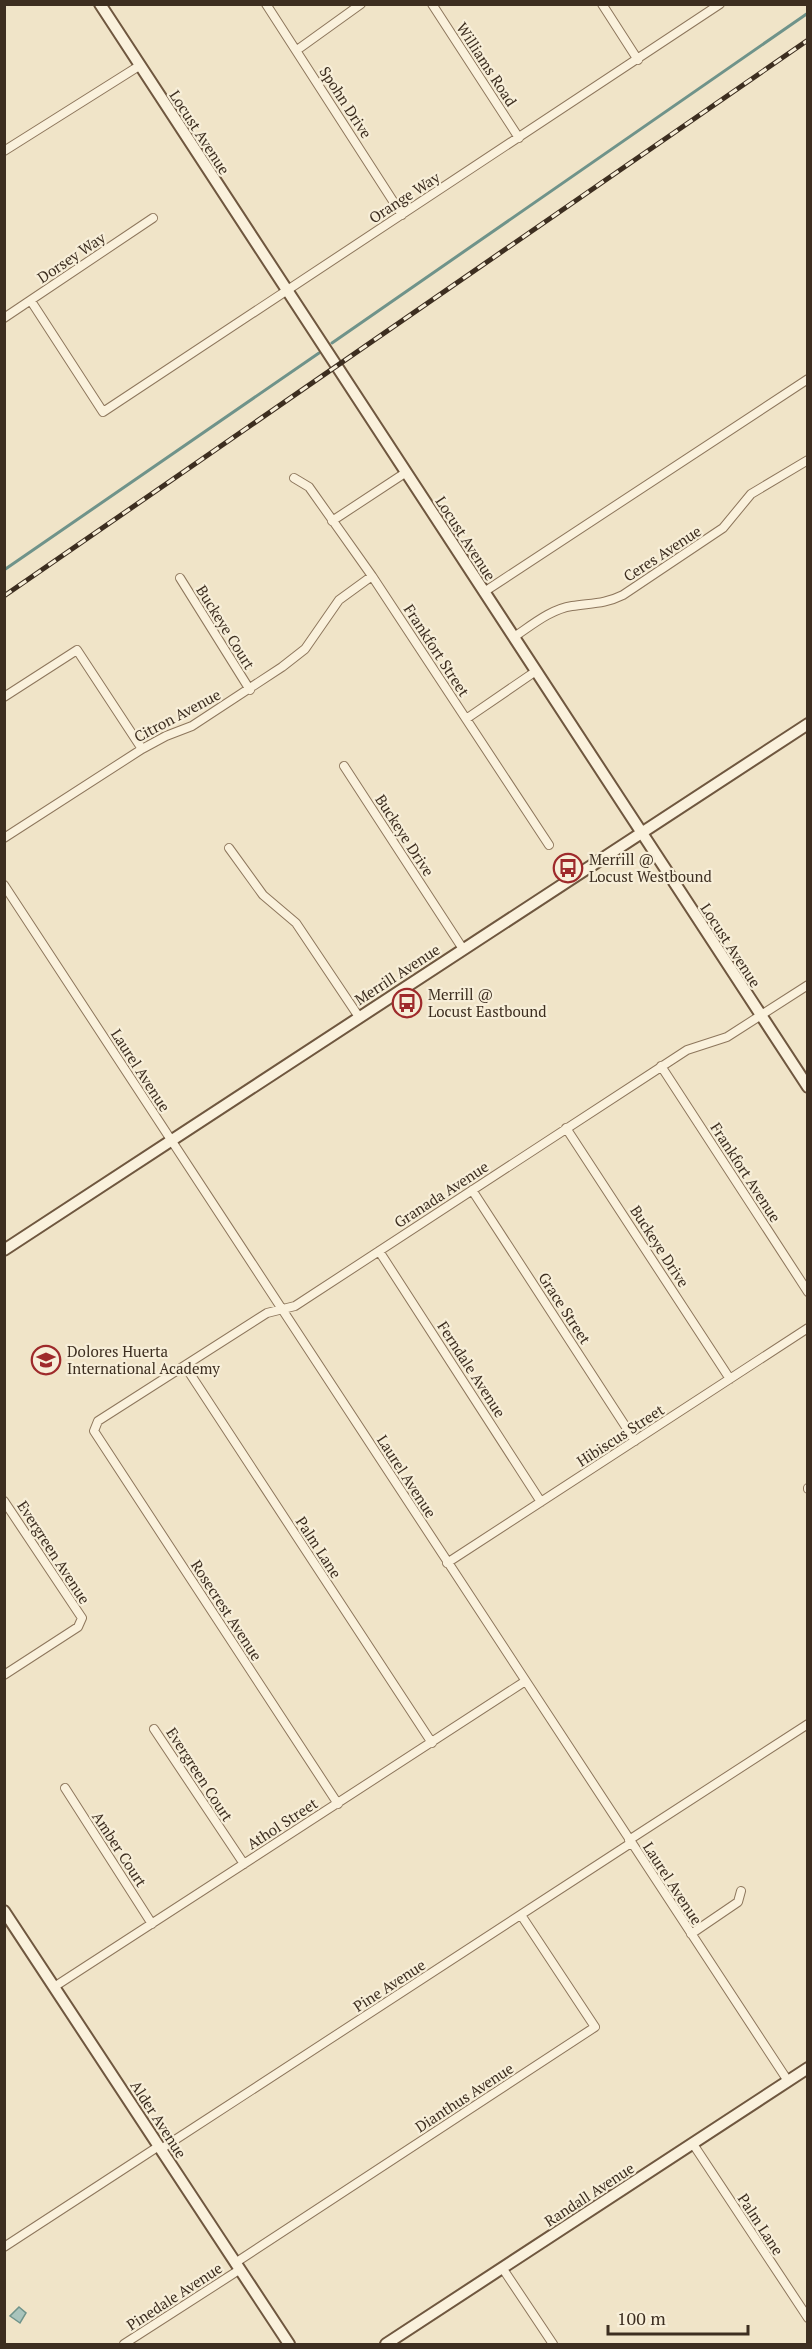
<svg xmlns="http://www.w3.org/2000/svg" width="812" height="2349" font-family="'PT Serif',serif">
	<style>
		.water { fill: #a9c4bc; stroke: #6f938a; stroke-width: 1.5 }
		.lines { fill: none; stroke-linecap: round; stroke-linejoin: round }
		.stream { stroke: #6f938a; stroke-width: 3 }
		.street-casing { stroke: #8d765c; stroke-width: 10 }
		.secondary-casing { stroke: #6f573f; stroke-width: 14 }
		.street { stroke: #faf1dc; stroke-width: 8 }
		.secondary { stroke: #faf1dc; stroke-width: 10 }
		.rail-casing { stroke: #3d2e20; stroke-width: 5 }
		.rail { stroke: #f7eed8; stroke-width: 3; stroke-dasharray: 9; stroke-linecap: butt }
		.labels { text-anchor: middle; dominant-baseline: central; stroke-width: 4.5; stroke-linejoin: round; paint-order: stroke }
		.street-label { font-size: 15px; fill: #3d2e20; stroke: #f7eed8 }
		.poi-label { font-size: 15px; fill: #3d2e20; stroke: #f7eed8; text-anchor: start }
	</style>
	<rect width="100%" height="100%" fill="#f0e4c8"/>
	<path class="water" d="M19,2307L26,2313L20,2323L10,2316Z"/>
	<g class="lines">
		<path class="stream" d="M332,343L808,13
			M4,570L319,353"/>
		<g class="street-casing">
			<path id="street" d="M266,4L402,215
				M432,4L519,138
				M602,4L638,60
				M297,50L361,4
				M4,151L139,66
				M31,301L103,412L720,4
				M4,318L153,218
				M294,478L309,487L372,576L549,845
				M332,521L405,473
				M180,578L250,690
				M484,592L808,379
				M514,637C532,625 551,609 572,606C591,603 605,604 623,595L723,528L751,494L808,460
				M4,697L77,650L142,749
				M466,719L536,671
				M344,766L463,949
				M4,838L142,749L166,736L192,726L282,667L305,649L339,600L372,576
				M229,848L263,895L296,923L359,1017
				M4,885L788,2081
				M661,1066L808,1292
				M566,1128L730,1379
				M472,1190L635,1441
				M379,1251L541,1502
				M185,1366L432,1743
				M808,1488V1489
				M4,1501L82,1618L78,1627L4,1675
				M447,1563L808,1328
				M154,1729L244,1864
				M65,1788L152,1924
				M338,1804L94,1431L98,1421L267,1313L295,1306L687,1050L727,1037L808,985
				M629,1840L808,1724
				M691,1934L738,1902L741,1891
				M54,1987L524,1682
				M693,2144L808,2318
				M161,2149L631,1843
				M4,2247L159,2146
				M235,2263L595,2027L521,1915
				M503,2269L553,2344
				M124,2344L239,2270"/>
		</g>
		<g class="secondary-casing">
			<path id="secondary" d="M100,4L808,1087
				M4,1250L808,724
				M4,1911L289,2344
				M386,2344L808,2068"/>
		</g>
		<use href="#street" class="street"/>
		<use href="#secondary" class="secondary"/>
		<g class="rail-casing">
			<path id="rail" d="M4,596L808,40"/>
		</g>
		<use href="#rail" class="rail"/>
	</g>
	<defs>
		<g id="bus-ring" transform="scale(1.5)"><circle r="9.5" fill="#f7eed8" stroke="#9e2a2b" stroke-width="1.5"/><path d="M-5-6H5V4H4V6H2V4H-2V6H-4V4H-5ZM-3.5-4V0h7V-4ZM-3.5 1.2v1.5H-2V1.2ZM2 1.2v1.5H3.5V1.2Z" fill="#9e2a2b"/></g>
		<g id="school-ring" transform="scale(1.5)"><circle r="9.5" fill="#f7eed8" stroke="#9e2a2b" stroke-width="1.5"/><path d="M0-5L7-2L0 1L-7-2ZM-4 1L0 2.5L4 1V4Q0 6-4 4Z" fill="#9e2a2b"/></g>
	</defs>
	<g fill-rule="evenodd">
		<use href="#bus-ring" x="568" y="868"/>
		<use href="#bus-ring" x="407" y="1003"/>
		<use href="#school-ring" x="46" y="1360"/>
	</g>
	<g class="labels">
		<g class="street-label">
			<text transform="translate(487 64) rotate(57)">Williams Road</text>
			<text transform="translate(346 102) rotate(57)">Spohn Drive</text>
			<text transform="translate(200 132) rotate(57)">Locust Avenue</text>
			<text transform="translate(404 197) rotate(-33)">Orange Way</text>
			<text transform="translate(71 257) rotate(-34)">Dorsey Way</text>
			<text transform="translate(466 538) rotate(57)">Locust Avenue</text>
			<text transform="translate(662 553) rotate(-33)">Ceres Avenue</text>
			<text transform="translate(226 627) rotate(58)">Buckeye Court</text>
			<text transform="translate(437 650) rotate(57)">Frankfort Street</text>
			<text transform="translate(177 715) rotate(-28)">Citron Avenue</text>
			<text transform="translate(405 835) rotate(57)">Buckeye Drive</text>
			<text transform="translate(731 945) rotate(57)">Locust Avenue</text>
			<text transform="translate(397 974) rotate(-33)">Merrill Avenue</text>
			<text transform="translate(141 1070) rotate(57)">Laurel Avenue</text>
			<text transform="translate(746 1172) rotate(57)">Frankfort Avenue</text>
			<text transform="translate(441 1194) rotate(-33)">Granada Avenue</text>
			<text transform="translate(660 1246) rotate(57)">Buckeye Drive</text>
			<text transform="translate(565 1308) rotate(57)">Grace Street</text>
			<text transform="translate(472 1369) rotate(57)">Ferndale Avenue</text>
			<text transform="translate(620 1435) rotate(-33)">Hibiscus Street</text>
			<text transform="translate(407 1476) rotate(57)">Laurel Avenue</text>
			<text transform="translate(319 1547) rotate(57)">Palm Lane</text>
			<text transform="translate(54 1552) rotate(57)">Evergreen Avenue</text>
			<text transform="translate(227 1610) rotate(57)">Rosecrest Avenue</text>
			<text transform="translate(200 1774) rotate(57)">Evergreen Court</text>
			<text transform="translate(282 1823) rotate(-33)">Athol Street</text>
			<text transform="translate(120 1849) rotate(57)">Amber Court</text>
			<text transform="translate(673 1883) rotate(57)">Laurel Avenue</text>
			<text transform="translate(389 1985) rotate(-33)">Pine Avenue</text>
			<text transform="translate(464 2097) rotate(-33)">Dianthus Avenue</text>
			<text transform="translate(159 2119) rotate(57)">Alder Avenue</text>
			<text transform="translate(589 2194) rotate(-33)">Randall Avenue</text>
			<text transform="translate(761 2224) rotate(57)">Palm Lane</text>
			<text transform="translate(174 2296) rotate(-33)">Pinedale Avenue</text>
		</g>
		<g class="poi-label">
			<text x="589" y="859">Merrill @<tspan x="589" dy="17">Locust Westbound</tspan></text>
			<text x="428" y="994">Merrill @<tspan x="428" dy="17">Locust Eastbound</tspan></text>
			<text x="67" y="1351">Dolores Huerta<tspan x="67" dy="17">International Academy</tspan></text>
		</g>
	</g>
	<rect width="812" height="2349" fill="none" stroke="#3d2e20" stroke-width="12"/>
	<path d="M608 2325v9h140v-9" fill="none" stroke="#3d2e20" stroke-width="3"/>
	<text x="617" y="2325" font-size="18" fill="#3d2e20" stroke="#f7eed8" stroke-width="4.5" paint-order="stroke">100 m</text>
</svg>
